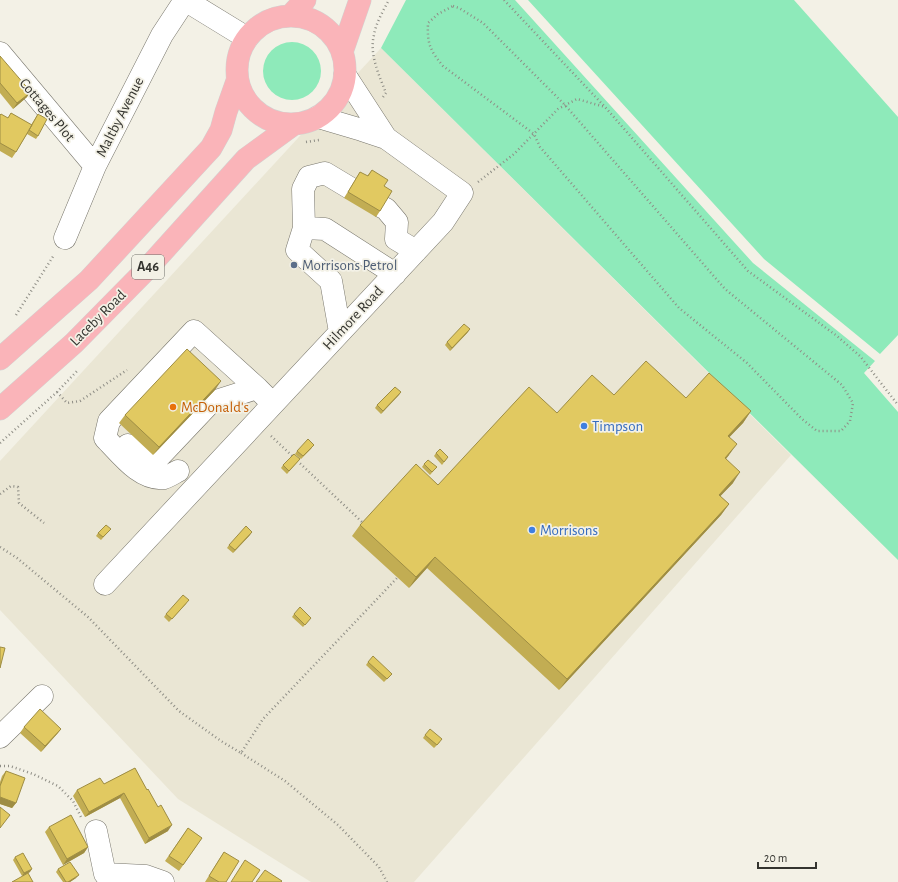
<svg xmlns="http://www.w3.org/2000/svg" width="898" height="882" font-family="'Alegreya Sans',sans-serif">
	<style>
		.built { fill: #eae6d4 }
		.green { fill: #8eeaba }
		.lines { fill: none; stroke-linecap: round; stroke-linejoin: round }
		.minor-casing { stroke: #78766c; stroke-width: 23 }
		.highway-casing { stroke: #d2d2d1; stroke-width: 23 }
		.path { stroke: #8f8e86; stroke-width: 2.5; stroke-dasharray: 1 3; stroke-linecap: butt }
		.minor { stroke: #fff; stroke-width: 22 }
		.highway { stroke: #fab4b9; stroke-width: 22 }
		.wall { fill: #c2ad53 }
		.shaded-wall { fill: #9e8d44 }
		.building { fill: #e1c961; stroke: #9e8d44 }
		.service-dot { fill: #5c6f8a; stroke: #f3f1e6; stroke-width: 1.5 }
		.food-dot { fill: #e8710a; stroke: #f3f1e6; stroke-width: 1.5 }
		.shop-dot { fill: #3f7fe0; stroke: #f3f1e6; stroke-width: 1.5 }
		.labels { text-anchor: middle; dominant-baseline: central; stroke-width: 3.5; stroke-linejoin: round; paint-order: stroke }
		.shield { fill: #f3f1e6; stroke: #6d6d66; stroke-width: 1 }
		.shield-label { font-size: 14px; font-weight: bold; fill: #34342f }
		.street-label { font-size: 15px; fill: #34342f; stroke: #f3f1e6 }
		.service-label { font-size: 15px; fill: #4e5e75; stroke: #f3f1e6; text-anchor: start }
		.food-label { font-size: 15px; fill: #c56008; stroke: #f3f1e6; text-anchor: start }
		.shop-label { font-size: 15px; fill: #366cbe; stroke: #f3f1e6; text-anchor: start }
	</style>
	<rect width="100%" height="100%" fill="#f3f1e6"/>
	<path class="built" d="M381,48L791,455L414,882H311L178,799L0,610V461Z"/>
	<path class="green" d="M406,0H515L753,263L875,361L864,373L898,412V560L381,48Z
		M528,0H794L898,117V335L880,354L764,259Z
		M263 71a29 29 0 1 1 58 0a29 29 0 1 1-58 0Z"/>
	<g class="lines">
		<g class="minor-casing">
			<path id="minor" d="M185,0L247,38
				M0,53L95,166
				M345,75L386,138
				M382,207L386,209L397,222L396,239L416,251
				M304,228L303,189L309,177L325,173L350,188
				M65,238L95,166L162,35L185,0
				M340,332L331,281L297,250L304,228L325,229L395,274
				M128,445L146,462L158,458L210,403L257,388L265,396
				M178,471C174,473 168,477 164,478C140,481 120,453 105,438L109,421L194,331L257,388
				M105,584L443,222L462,193L386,138L362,130L318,117
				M0,737L42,696
				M96,831L105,874L146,876L163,882"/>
		</g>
		<g class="highway-casing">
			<path id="highway" d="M290,16L305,0
				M237 70a54 54 0 1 1 108 0a54 54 0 1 1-108 0Z
				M342,52L360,0
				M0,359L89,280L211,148L221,130L226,112L237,81
				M0,409L74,343L145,271L246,159L294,124"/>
		</g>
		<path class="path" d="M504,0L605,107L748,271L837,336L860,356L898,405
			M453,6L459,8L483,23L565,105L725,289L842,385L853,403L850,421L841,431H817L802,419L747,363L679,308L540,147L534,134L443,66C430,50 427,44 428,23L438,14Z
			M383,97L386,93C379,75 369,54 374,35C376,23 383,11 389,0
			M306,142L319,140
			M478,182L514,154L558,109L577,99L605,107
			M16,315L54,255
			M57,392L67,403L80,401L127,370
			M271,436L363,523
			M0,443L57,392L78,370
			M0,494L11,486L18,487L19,503L44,523
			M0,547L17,558L88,617L179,711L221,741L241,753L263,719L397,578
			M241,753L285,781L338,825L379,867L387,882
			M0,766H10L33,774L58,786L73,801L81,817"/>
		<use href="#minor" class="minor"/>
		<use href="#highway" class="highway"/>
	</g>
	<path class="wall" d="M0,56L27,97L13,109L0,93Z
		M11,113L31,125L38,114V136L36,139L27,134L16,152L12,158L0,151V115L8,118Z
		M372,170L384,186L380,211L376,217L344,198L360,172L367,176Z
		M468,332L450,351L445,345L447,342Z
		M215,390L153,455L119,423L125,415Z
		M401,392L381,414L375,408L377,405Z
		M614,395L686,398L751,411L743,423L729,437V455L726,459L733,483L720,496L729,504L721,515L559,690L427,568L409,588L352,536L360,525L438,485L557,413Z
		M312,448L301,459L295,454L297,451Z
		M436,453L448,457L442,465L434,456Z
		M300,459L287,474L281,468L283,465Z
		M424,464L437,467L430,475L422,467Z
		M111,529L101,540L96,536L98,533Z
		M250,535L233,553L227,548L229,545Z
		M187,603L169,622L164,617L166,614Z
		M294,614L311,618L303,627L292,617Z
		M368,662L392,674L384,682L366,665Z
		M24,727L61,729L57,734L41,752L20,733Z
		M425,735L440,742L434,748L423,738Z
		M135,768L168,831L145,844L120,798L85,817L73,796L77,790L104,784Z
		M6,771L16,803L12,808L0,804V782L2,776Z
		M49,827L88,847L84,853L63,865L45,832Z
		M188,828L202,838L179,871L165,861Z
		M224,852L226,882H205L220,858Z
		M15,857L30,872L22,876L13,860Z
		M58,869L76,878L70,882H63L56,872Z"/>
	<path class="shaded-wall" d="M31,92L27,97L13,109L17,103Z
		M470,329L468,332L450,351L452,348Z
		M221,381L215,390L153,455L159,447Z
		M401,392L399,395L381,414L383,411Z
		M751,411L743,423L720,447L728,436Z
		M737,444L729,455L717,469L725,458Z
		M740,472L733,483L711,506L719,495Z
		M729,504L721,515L559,690L567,679Z
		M252,532L250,535L233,553L235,550Z
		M435,557L427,568L409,588L416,577Z
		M61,729L57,734L41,752L45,746Z
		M124,793L120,798L85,817L89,812Z
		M0,797L16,803L12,808L0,804Z
		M172,825L168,831L145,844L149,838Z
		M88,847L84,853L63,865L67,859Z
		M32,869L30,872L22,876L24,873Z
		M79,875L76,878L70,882H68Z"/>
	<path class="building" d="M0,56L31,92L17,103L0,83Z
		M11,113L32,125L16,152L0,143V115L1,114L8,118Z
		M38,114L47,119L38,136L29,130Z
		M372,170L388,180L384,186L392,191L380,211L348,192L360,172L368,176Z
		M464,324L470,329L452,348L447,342Z
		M187,349L221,381L159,447L125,415Z
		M646,361L686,398L709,373L751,411L728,436L737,444L725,458L740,472L719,495L729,504L567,679L435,557L416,577L360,525L416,464L438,485L529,387L557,413L592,375L614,395Z
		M395,387L401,392L383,411L377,405Z
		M308,439L314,445L303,456L297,451Z
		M440,449L448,457L444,462L436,453Z
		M294,454L300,459L289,471L283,465Z
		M428,460L437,467L432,472L424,464Z
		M106,525L111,529L103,537L98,533Z
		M246,526L252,532L235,550L229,545Z
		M183,595L189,600L172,619L166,614Z
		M300,607L311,618L305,625L294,614Z
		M0,647L5,648L0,668Z
		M373,656L392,674L387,679L368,662Z
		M40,709L61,729L45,746L24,727Z
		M430,729L442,739L437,745L425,735Z
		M135,768L147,790L148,789L158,807L161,805L172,825L149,838L124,793L89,812L77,790L100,778L104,784Z
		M6,771L25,778L16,803L0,797V786Z
		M0,807L10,815L0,828Z
		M71,815L88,847L67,859L49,827Z
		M188,828L202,838L183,865L169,856Z
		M224,852L239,861L226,882H219L209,876Z
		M23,853L32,869L24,873L15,857Z
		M245,860L260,870L252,882H231Z
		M70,862L79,875L68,882H66L58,869Z
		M265,870L282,881L281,882H256Z
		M28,873L33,882H12Z"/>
	<circle class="service-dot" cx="294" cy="265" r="4"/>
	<circle class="food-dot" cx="173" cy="407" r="4"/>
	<g class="shop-dot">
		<circle cx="584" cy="426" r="4"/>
		<circle cx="532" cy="530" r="4"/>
	</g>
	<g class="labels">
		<rect class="shield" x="132" y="255" width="32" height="24" rx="3"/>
		<g class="shield-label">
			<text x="148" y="267">A46</text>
		</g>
		<g class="street-label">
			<text transform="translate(47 110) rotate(50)">Cottages Plot</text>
			<text transform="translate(120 117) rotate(-63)">Maltby Avenue</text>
			<text transform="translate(98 318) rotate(-45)">Laceby Road</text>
			<text transform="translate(353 318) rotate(-47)">Hilmore Road</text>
		</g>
		<g class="service-label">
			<text x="302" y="265">Morrisons Petrol</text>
		</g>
		<g class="food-label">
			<text x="181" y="407">McDonald's</text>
		</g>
		<g class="shop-label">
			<text x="592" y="426">Timpson</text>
			<text x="540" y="530">Morrisons</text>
		</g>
	</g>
	<path d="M758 862v6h58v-6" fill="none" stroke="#34342f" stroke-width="2"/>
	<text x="764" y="862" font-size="12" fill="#34342f" stroke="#f3f1e6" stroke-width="3" paint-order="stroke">20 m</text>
</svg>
